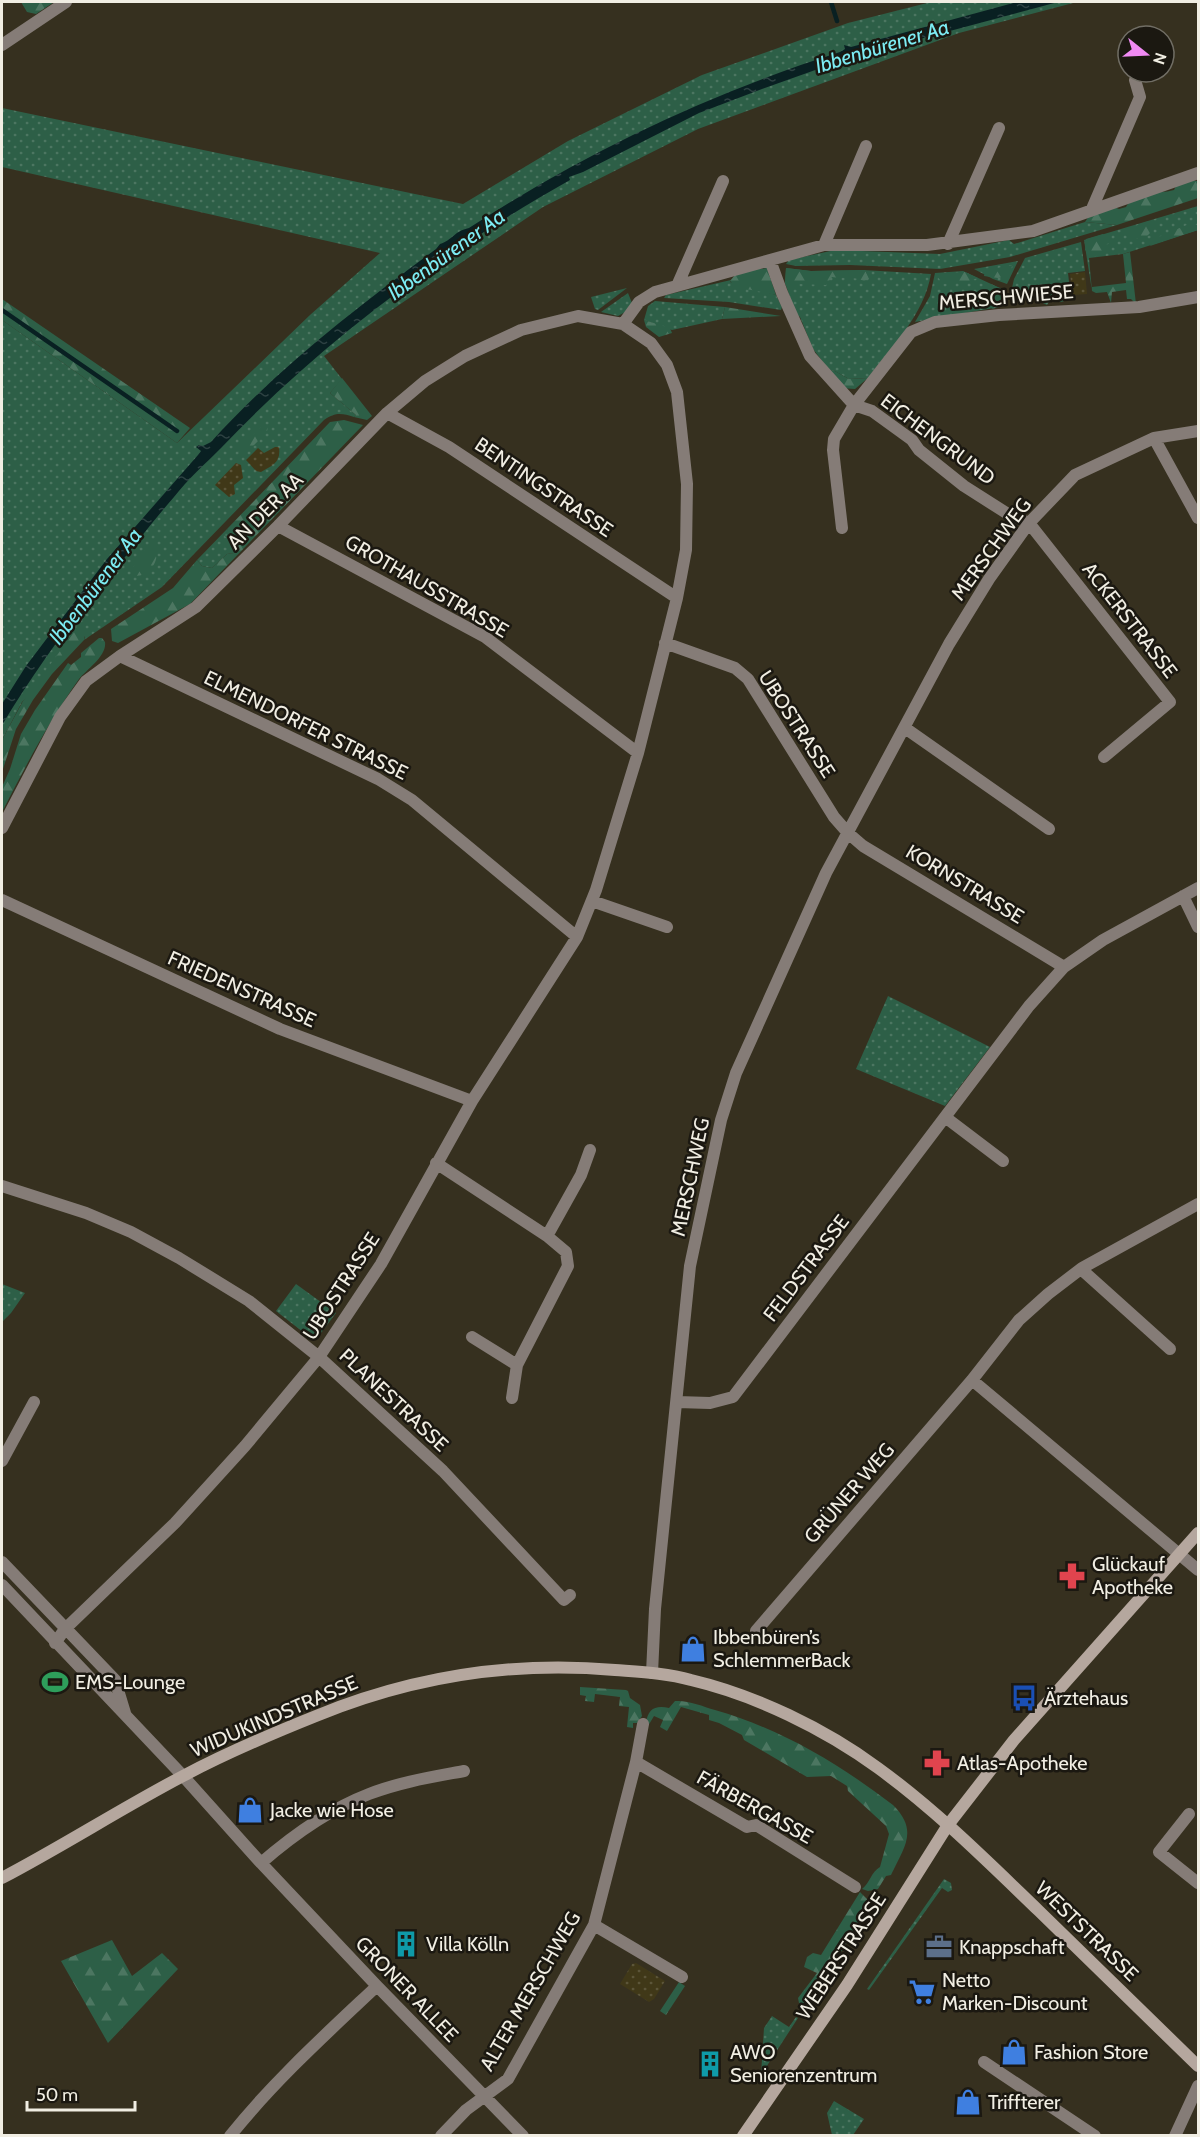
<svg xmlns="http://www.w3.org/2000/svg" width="1200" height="2137" font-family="Cabin,sans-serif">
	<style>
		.grass { fill: url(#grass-dots) }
		.forest { fill: url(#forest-firs) }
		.sand { fill: url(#sand-dots) }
		.water { fill: url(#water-ripples) }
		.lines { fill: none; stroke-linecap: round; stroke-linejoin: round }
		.stream { stroke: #092022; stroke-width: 4.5 }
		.street { stroke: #857c77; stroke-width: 12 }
		.secondary { stroke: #b5a79e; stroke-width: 12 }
		.labels { text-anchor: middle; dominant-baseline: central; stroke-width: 5; stroke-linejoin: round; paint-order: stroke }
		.street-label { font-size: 20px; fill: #f1eee3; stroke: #1b1811 }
		.poi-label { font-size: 20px; fill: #f1eee3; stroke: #1b1811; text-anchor: start }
		.water-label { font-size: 21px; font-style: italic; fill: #7cecf3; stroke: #1b1811 }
	</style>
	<defs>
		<pattern id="grass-dots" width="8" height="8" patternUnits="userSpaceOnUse" patternTransform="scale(1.5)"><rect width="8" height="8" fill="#2d5f47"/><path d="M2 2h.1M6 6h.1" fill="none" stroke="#4c7661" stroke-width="1.8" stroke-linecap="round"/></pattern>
		<pattern id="forest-firs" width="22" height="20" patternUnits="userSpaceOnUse" patternTransform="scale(1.5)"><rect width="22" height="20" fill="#2d5f47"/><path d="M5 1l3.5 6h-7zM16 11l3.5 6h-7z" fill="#4c7661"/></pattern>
		<pattern id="sand-dots" width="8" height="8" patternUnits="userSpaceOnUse" patternTransform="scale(1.5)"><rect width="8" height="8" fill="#403818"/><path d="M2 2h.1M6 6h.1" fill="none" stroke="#5c5539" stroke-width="1.8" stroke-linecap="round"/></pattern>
		<pattern id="water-ripples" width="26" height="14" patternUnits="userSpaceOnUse" patternTransform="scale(1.5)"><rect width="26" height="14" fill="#092022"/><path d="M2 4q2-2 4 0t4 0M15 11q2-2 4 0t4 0" fill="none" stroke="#2d4142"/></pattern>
	</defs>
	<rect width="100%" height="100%" fill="#36301f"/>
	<path class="grass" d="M931,2H1077L959,33L698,129L543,207L324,356L342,379L330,393L356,415L354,417C342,413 335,412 324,420L162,587L84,640L85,636L22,702L2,740V320L177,443L310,315L380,253L2,167V108L463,204L568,141L702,75L848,23Z
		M1198,206V230L1123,254L1089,258L1092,291L1084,240Z
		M1085,222L1117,225L1010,257L940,269L850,265L796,266L786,264L789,260L835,250L940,254L1009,240L1014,244Z
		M1081,242L1085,271L1068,273L1071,299L1061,302H1049L1047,305L1012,288L1014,279L1025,258Z
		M1018,261L1007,284L993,279L974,269Z
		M786,268L811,271L863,270L931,274C924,315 892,346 868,378L849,379L833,370L830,371L813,349L800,317L796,314L785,283Z
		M963,271L1002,289V300L999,307L915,322L930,296L935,273Z
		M731,280L730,282L776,295L782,307L781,310L729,302L664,298L666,295Z
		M627,288L598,310L595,309L591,297Z
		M628,293L632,303L627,311L618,316L601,312Z
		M655,301L725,307L722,319L672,330L644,320L648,306Z
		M228,528L226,536L232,543L234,553L227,554L212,568L202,566L197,560Z
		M888,996L990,1047L945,1106L856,1069Z
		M2,1284L25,1293L11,1313L2,1322Z
		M296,1284L336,1313L318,1337L312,1339L276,1311Z
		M944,1879L951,1883L952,1890L948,1892L942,1888L869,1990L867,1989Z
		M772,2016L789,2027L796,2017L798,2018L761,2075L764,2028Z
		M834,2101L864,2119L853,2135H832L827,2113Z"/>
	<path class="forest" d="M21,2H54L36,14L27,12Z
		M1183,179L1197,181L1198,198L1117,225L1085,222L1089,216L1114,207L1119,209L1126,207C1137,188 1157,195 1174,190L1178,182Z
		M1149,221H1151L1153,230L1147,236L1131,240L1127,237L1129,228Z
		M1189,224L1198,225V230L1150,246L1156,238Z
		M1103,234L1110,240V242L1103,247L1105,253L1093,257L1085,250L1086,239Z
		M1130,252L1136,304L1131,299H1127L1126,290L1112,292L1111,303L1107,292L1096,293L1092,291V287L1126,283L1123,254Z
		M1010,265L1012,266L1010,275L998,278L984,276L985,271Z
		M755,267L759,269L767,268L776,295L736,287L730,281L735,275Z
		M786,268L811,271L865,270L869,279L864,281C854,276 842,279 832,277L826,285L799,284L793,289H788L785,283Z
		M965,272L978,278L966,282L943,284L937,276L941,273Z
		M985,284L993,285L1002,289V300L999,307L992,309Z
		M2,299L190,428L177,443L2,320Z
		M725,307L781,316L722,319Z
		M644,320L670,328L672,333L659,337L646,327Z
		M833,370L849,379L868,378L855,389L841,388L830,371Z
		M342,378L372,416L367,420L354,417L356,415L330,393Z
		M344,420L363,425L190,604L118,643L112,641L111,629L173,588L197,560L202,566L212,568L227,554L234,553L232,543L229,542L225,536L228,528L330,422Z
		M264,424L268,425L267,432L247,452H239L237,450Z
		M154,546C163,559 147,580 133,575L131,570L146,549Z
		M83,629L85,632L84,640L52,674L33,700L16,729L2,772V740L23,701L75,631Z
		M99,638H102L105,642C107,656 87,669 79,679C49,721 25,767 2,812V787L10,769L21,734L35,710L68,663L71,665L81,657V653Z
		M580,1687L626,1690L628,1691L630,1698L640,1705L642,1716L637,1723H633V1728L627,1727L629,1707L619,1706L620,1697L595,1694L594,1702L585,1701L586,1696L580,1695Z
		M675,1701C688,1700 702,1706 715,1710C781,1729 838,1763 893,1805C919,1831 904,1847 891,1875L886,1876L878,1889L868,1891L862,1889C870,1883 871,1872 880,1867L889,1834L886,1826L848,1791L847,1786L831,1776L807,1777L744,1740L742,1735L719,1723L709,1720V1715L681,1707L667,1731L660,1727L663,1720L654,1716L648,1726L646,1723C648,1709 655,1705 669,1708Z
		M860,1892L867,1899L869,1907L808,2005L804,2006L799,2003L798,1998L817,1973L804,1967L807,1957L813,1953L821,1955Z
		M112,1940L132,1976L162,1953L178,1969L108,2043L61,1961Z
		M679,1982L685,1986L666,2015L660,2011Z"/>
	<path class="sand" d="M1085,272L1087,294L1073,295L1070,274Z
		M275,447H279C281,463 273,465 261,472L256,471L246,460L258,448L264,453Z
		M236,463L241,465L243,478L234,485L235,494L229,497L215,485Z
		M636,1963L665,1981L654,1999L649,2002L620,1984L632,1964Z"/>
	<path class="water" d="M1017,2H1058L849,58L762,89L699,113L583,172L569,177L570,180C441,253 323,341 221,448C205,464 188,479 174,497C153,521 134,546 114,571C107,579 99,587 93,595C60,636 29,680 2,725V704L26,666L107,559L198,455L201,451L196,447L199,445L203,446L211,442C278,368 356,308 436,249L440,244C453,240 454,231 469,228C584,153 708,94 840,52L845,49L844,45L851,47Z"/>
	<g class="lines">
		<path class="stream" d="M831,2L837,21
			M2,310L177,431"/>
		<path class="street" d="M2,45L66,2
			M1091,211L1140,97L1135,80
			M948,244L999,128
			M824,245L866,146
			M770,260L782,293L810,356L854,405L872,411L912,440L919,450L964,486L1008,514L1029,523L1170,702L1104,757
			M677,286L723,181
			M623,324L639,302L655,292L824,245H927L1033,231L1198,173
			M387,413L449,447L677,598
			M1154,438L1198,518
			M278,526L485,637L638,753
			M842,528L833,450L834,439L854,405L911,332L935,322L999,315L1139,307L1198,297
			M665,643L735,668L748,679L834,817L848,833L863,846L1064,967
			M120,656L378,779L412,800L577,937
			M905,728L1049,829
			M2,828L60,717L86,681L120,656L196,607L278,526L387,413L425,381L465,356L521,330L578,316L623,324L651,343L667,365L677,392L687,484L686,550L677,598L638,753L596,890L577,937L472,1101L381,1264L319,1357L245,1446L175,1523L65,1629L55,1643
			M1183,896L1198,927
			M2,900L280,1029L472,1101
			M592,901L667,927
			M945,1117L1003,1161
			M436,1163L547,1236L566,1252L568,1266L517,1365L512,1398
			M2,1186L86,1213L131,1232L179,1258L249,1301L319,1357L443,1471L564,1600L570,1595
			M547,1236L581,1175L590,1150
			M1081,1269L1170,1349
			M472,1337L517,1365
			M972,1380L1198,1570
			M677,1402L710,1403L733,1397L1029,1006L1064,967L1103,940L1198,888
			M2,1461L34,1402
			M2,1562L115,1680L125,1713
			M2,1585L183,1776L261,1863L377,1986L523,2136
			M756,1631L972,1380L1019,1320L1048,1294L1082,1268L1198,1204
			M652,1673L655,1609L690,1266L721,1120L736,1073L826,873L949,644L989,579L1029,523L1075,475L1154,438L1198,431
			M636,1762L747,1827L756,1825L855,1887
			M1189,1814L1159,1852L1198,1883
			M261,1863C292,1836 330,1809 369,1794C400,1782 432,1777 464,1771
			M594,1925L682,1977
			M984,2062L1095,2136
			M230,2136C274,2081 326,2034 377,1986
			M441,2136L466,2110L508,2079L594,1925L636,1762L643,1724
			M1175,2136L1198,2086"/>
		<path class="secondary" d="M2,1878C63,1846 122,1808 183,1776C226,1753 271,1734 316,1716C411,1677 513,1661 615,1670C641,1672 666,1673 691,1680C755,1695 825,1729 878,1768C936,1810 988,1862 1039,1911C1093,1963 1145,2015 1198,2066
			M743,2136L847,1985L948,1825L1014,1740L1198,1533"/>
	</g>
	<defs>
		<g id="pharmacy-bare" transform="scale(2.07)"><path d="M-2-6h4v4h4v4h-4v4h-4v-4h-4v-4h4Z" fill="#e0444e" stroke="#1b1811" stroke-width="2.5" paint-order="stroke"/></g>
		<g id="shop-bare" transform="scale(2.07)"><path d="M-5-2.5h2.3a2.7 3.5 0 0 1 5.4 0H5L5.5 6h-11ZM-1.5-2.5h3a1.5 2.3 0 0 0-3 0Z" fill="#3f7fe0" stroke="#1b1811" stroke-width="2.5" paint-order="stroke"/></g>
		<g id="stadium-bare" transform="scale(2.07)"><path d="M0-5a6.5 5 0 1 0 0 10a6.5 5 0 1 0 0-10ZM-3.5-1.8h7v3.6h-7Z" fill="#2e9e5b" stroke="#1b1811" stroke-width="2.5" paint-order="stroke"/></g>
		<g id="bus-bare" transform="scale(2.07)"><path d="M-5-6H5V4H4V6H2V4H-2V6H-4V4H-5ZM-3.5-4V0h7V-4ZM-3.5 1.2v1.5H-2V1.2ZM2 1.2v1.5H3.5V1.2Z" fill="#1a4fb4" stroke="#1b1811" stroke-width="2.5" paint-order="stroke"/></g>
		<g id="building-bare" transform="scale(2.07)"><path d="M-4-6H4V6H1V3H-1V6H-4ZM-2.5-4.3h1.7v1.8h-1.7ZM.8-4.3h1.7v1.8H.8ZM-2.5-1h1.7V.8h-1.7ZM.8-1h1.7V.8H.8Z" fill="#0f9aa8" stroke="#1b1811" stroke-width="2.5" paint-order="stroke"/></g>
		<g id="office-bare" transform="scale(2.07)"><path d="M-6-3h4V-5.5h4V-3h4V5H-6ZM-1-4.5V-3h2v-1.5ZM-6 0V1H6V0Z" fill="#5c6f8a" stroke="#1b1811" stroke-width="2.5" paint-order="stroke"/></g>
		<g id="supermarket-bare" transform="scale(2.07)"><path d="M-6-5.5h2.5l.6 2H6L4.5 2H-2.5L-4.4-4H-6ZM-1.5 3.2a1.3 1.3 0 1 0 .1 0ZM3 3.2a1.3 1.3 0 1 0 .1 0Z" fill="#3f7fe0" stroke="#1b1811" stroke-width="2.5" paint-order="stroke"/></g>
	</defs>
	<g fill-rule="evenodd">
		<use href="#pharmacy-bare" x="1072" y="1576"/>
		<use href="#shop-bare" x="693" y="1649"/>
		<use href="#stadium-bare" x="55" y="1682"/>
		<use href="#bus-bare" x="1024" y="1698"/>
		<use href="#pharmacy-bare" x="937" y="1763"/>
		<use href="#shop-bare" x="250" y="1810"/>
		<use href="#building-bare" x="406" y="1944"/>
		<use href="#office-bare" x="939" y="1947"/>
		<use href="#supermarket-bare" x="922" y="1992"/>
		<use href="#shop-bare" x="1014" y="2052"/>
		<use href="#building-bare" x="710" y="2064"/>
		<use href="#shop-bare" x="968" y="2102"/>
	</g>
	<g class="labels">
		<g class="street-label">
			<text transform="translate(1006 297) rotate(-5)">MERSCHWIESE</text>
			<text transform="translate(938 439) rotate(37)">EICHENGRUND</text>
			<text transform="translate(544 487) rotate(34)">BENTINGSTRASSE</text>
			<text transform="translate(265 511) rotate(-45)">AN DER AA</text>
			<text transform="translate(991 549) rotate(-54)">MERSCHWEG</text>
			<text transform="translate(427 586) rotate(30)">GROTHAUSSTRASSE</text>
			<text transform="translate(1130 620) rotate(52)">ACKERSTRASSE</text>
			<text transform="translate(797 724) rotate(57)">UBOSTRASSE</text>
			<text transform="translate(306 725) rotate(26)">ELMENDORFER STRASSE</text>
			<text transform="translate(965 884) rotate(31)">KORNSTRASSE</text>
			<text transform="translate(242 989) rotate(24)">FRIEDENSTRASSE</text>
			<text transform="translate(690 1177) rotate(-78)">MERSCHWEG</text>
			<text transform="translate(806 1268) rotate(-53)">FELDSTRASSE</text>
			<text transform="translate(341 1286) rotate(-57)">UBOSTRASSE</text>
			<text transform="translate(394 1400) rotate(43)">PLANESTRASSE</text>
			<text transform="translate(849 1493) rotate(-49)">GRÜNER WEG</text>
			<text transform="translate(274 1716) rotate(-23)">WIDUKINDSTRASSE</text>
			<text transform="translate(755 1807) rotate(29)">FÄRBERGASSE</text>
			<text transform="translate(1087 1931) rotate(44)">WESTSTRASSE</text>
			<text transform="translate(841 1956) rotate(-57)">WEBERSTRASSE</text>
			<text transform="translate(407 1989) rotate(46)">GRONER ALLEE</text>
			<text transform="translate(530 1991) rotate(-60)">ALTER MERSCHWEG</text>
		</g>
		<g class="poi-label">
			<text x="1092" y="1564">Glückauf<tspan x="1092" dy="23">Apotheke</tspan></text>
			<text x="713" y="1637">Ibbenbüren’s<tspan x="713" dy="23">SchlemmerBack</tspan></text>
			<text x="75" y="1682">EMS-Lounge</text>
			<text x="1044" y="1698">Ärztehaus</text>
			<text x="957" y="1763">Atlas-Apotheke</text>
			<text x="270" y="1810">Jacke wie Hose</text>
			<text x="426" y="1944">Villa Kölln</text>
			<text x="959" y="1947">Knappschaft</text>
			<text x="942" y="1980">Netto<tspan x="942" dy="23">Marken-Discount</tspan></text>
			<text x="730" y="2052">AWO<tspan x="730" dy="23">Seniorenzentrum</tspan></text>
			<text x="1034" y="2052">Fashion Store</text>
			<text x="988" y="2102">Triffterer</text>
		</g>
		<g class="water-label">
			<text transform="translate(882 46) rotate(-17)">Ibbenbürener Aa</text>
			<text transform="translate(446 254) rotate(-36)">Ibbenbürener Aa</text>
			<text transform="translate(95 586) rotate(-53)">Ibbenbürener Aa</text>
		</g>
	</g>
	<rect width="1200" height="2137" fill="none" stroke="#f1eee3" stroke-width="6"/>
	<g transform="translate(1146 54) rotate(108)"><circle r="28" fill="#1b1811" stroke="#716e65" stroke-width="1.5"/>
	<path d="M0-4.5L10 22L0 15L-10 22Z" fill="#f18af4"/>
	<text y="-9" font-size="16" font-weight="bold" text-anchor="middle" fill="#f1eee3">N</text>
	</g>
	<path d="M27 2101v9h108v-9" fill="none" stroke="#f1eee3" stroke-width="3"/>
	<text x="36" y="2101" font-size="18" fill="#f1eee3" stroke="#1b1811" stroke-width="4.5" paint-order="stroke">50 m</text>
</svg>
